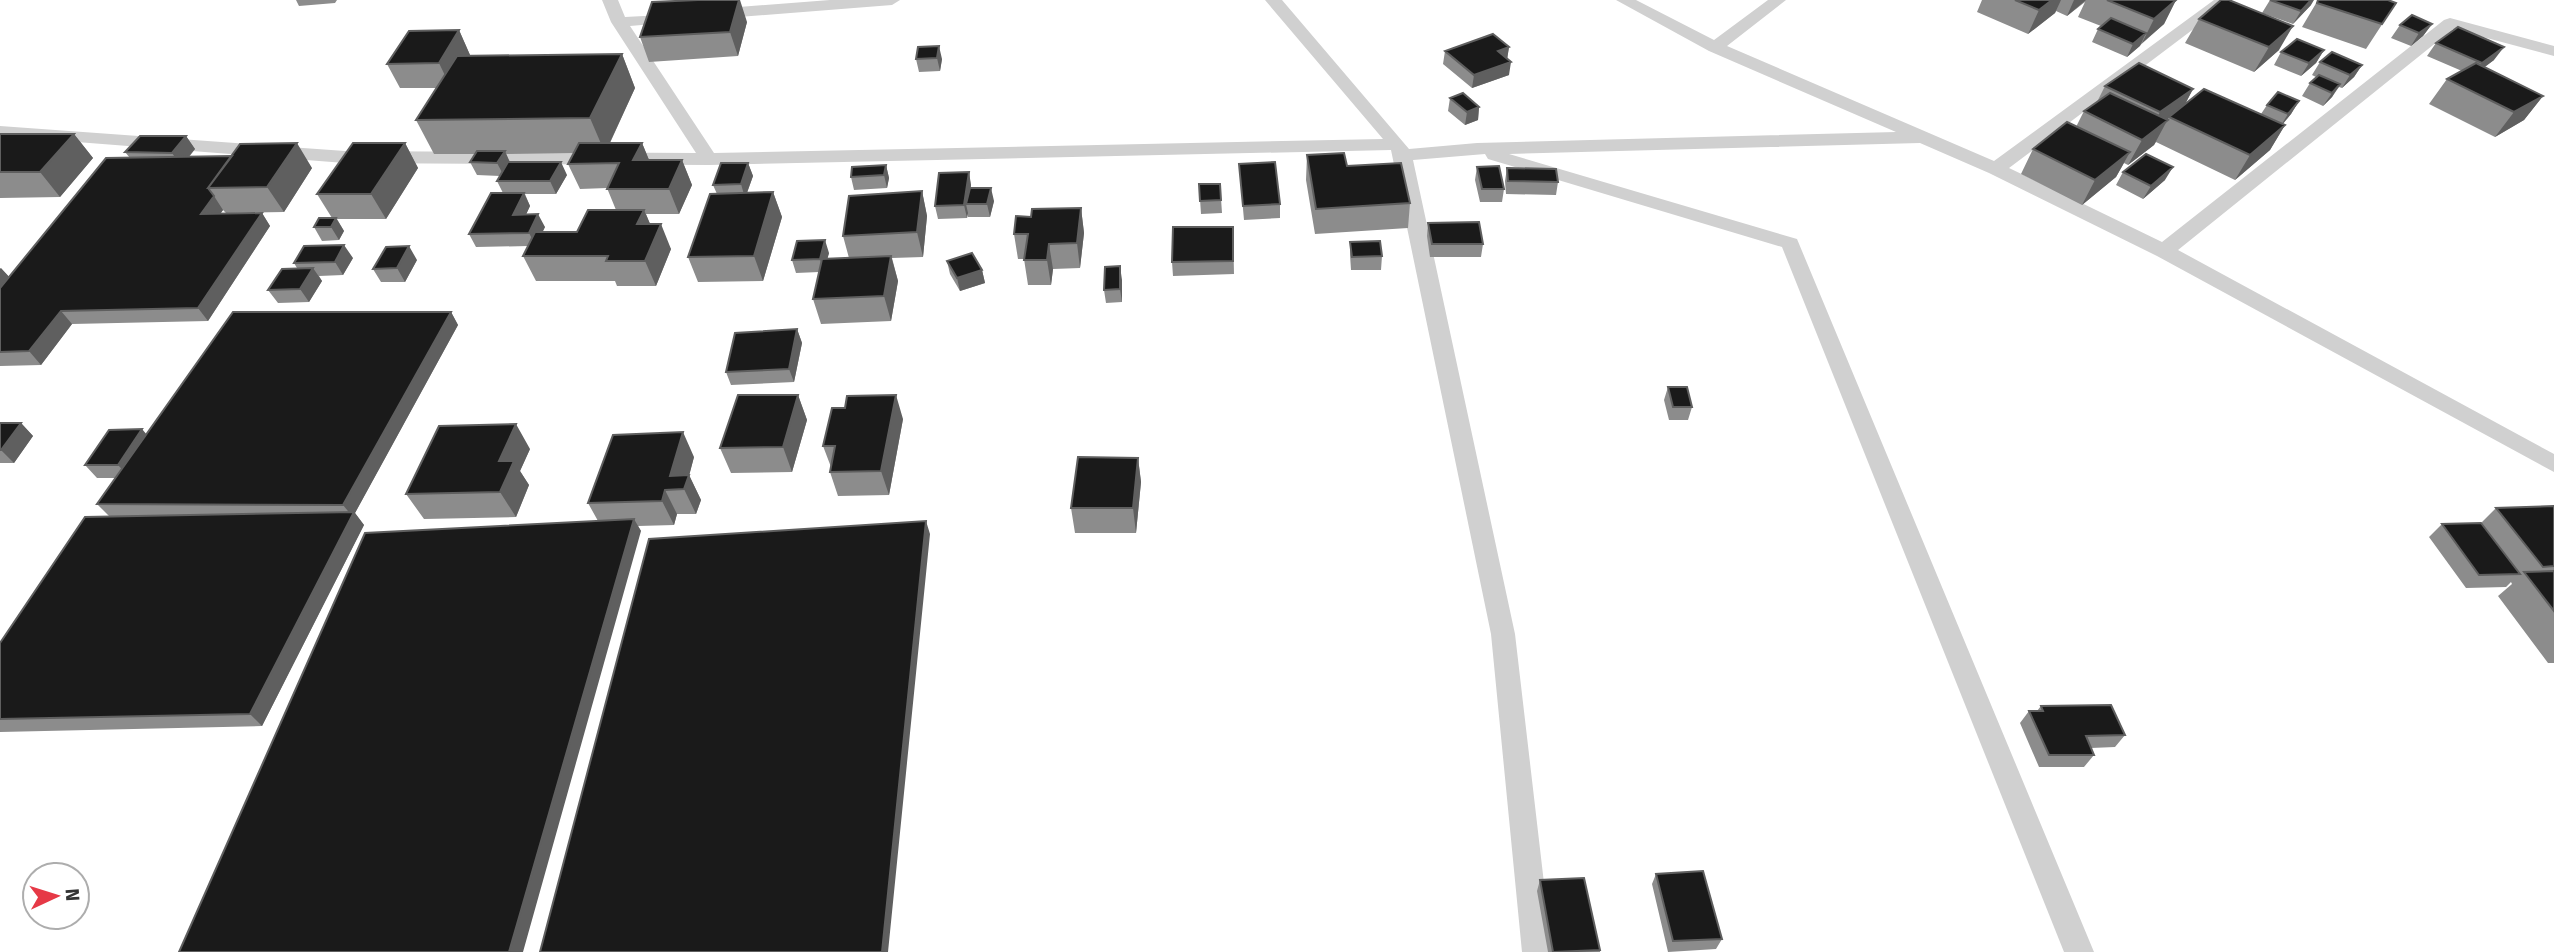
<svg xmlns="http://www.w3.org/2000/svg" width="2554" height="952" font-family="'Fira Sans',sans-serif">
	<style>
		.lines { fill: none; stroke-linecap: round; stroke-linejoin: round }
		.lane { fill: #d0d0d0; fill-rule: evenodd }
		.wall { fill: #8c8c8c; fill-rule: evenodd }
		.shaded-wall { fill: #5f5f5f }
		.building { fill: #1a1a1a; stroke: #5f5f5f; stroke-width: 2 }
	</style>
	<rect width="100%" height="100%" fill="#fff"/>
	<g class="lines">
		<path class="lane" d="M602,0H618L625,17L682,14L684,17L676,22L630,26L714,153L1383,139L1265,0H1282L1409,149L1477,143L1896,132L1709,51L1616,0H1636L1714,40L1768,0H1786L1727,46L1994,161L2214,0H2232L2009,168L2162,242L2444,20L2450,18L2554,46V56L2453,29L2178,250L2554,454V472L2157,256L1989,173L1920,143L1509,154L1797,239L2094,952H2064L1782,247L1488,159L1485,154L1413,160L1515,634L1552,952H1522L1491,634L1391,150L709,165L345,163L0,136V126L345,151L696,153L611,22Z
			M830,0H900L892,5L713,19L705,14L713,9Z"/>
	</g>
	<path class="wall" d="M296,0H337L335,3L299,6Z
		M1982,0H2176L2164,24L2127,57L2092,42L2098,29L2101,26L2078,17L2085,2L2067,16L2056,11L2055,13L2028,34L1977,12Z
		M2270,0L2311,5L2293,24L2262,13Z
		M2318,0L2396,3L2366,49L2302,27Z
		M2199,19L2279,50L2254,72L2185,43Z
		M747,22L738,56L649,62L640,37Z
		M2432,24L2423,36L2411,46L2391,38L2400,25Z
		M459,30L470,55V56L622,54L635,88L610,143H642L649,160H682L692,185L679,214H646L650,224L671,249L656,286H617L615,281H536L523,256L528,246L476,247L469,234L503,193L497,181L500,176L477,175L470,162L475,154H434L416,120L436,88H400L387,64ZM574,153L568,164L580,189L607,188L616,210L577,232H542L545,227L526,214L530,206L525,194H556L567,175L510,162L506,154Z
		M2436,43L2494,60L2484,67L2543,96L2524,120L2495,137L2429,104L2447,79L2462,71L2427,56Z
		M1509,47L1507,59L1509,75L1472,88L1443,64L1445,51Z
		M2324,50L2316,63L2301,76L2274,65L2281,52Z
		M916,59H942L940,71L919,72Z
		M2320,62L2362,65L2354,77L2342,88L2339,87L2332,97L2323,106L2302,96L2310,83L2316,77L2312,75Z
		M2105,86L2193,89L2185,104L2261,114L2267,105L2299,101L2291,114L2283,124L2285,125L2270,150L2235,180L2156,142L2154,145L2128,165L2124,163L2116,177L2082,205L2021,174L2033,149L2076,127L2084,111L2097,102Z
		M1450,98L1479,107L1478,120L1465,125L1448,111Z
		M0,134H74L93,158L60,197L0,198Z
		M186,136L195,149L189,157L312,168L284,212L226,213L223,210L220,214L262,213L270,226L208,321L72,324L41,365L0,366V268L9,277L130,158L125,152Z
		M405,143L418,168L386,219H337L344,231L339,240L322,241L314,227L332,218L317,194Z
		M1307,155L1347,166L1410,203L1408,228L1315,234L1306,180Z
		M748,163L753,176L747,193L773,192L782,217L763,281L698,282L688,257L717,194L713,185Z
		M1239,164L1280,204V218L1244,220Z
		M886,165L889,178L887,188L854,190L851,177Z
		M1477,167L1504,189L1502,202H1480L1475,180Z
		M1507,168L1558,182L1556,195L1506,194L1505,181Z
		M969,172L971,188L994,201L990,217H968V213L967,218L938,219L935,206Z
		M2123,172L2165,180L2143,199L2116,185Z
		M1199,184H1220L1222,213L1201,214Z
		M922,191L927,216L923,257L892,258L898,281L891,321L821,324L813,299L819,272L796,273L792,260L829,253L827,259L849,258L843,236Z
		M1081,208L1084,233L1080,268L1053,269L1051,285H1028L1024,259H1018L1014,234L1031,217Z
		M1428,223L1483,244L1481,257H1430L1427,236Z
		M1233,227L1234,274L1173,276L1172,262Z
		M1350,242L1382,256L1381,270H1351L1350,255Z
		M353,258L343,275L319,276L322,281L309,302L278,303L268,290L297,268L294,263Z
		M417,260L405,282H381L373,269Z
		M947,261L982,270L985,283L960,291L950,274Z
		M1122,280V302L1106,303L1104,290Z
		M451,312L458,325L355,513L364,525L262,726L0,732V643L109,516L97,504L116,478H97L85,465L147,434Z
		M797,329L802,343L794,382L731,385L726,372Z
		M1668,387L1692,407L1688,420H1669L1664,400Z
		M798,395L807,420L792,472L731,473L720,448Z
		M845,408L903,419L889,495L838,496L830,472L831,467L823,446Z
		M0,423H21L33,436L14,463H0Z
		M530,449L520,471L529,485L516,517L424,519L406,494Z
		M694,457L689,475L701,500L696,514H677L674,525L638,526L641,531L598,521L588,503Z
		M1138,458L1141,482L1136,533H1075L1071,508Z
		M2554,506V663H2548L2498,596L2512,584L2511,582L2506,587L2466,588L2429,537L2442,524L2481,523L2496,508Z
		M2041,706L2125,735L2115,747L2091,748L2094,755L2084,767H2039L2020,723L2029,711H2037Z
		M1656,874L1722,939L1716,949L1668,952L1652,884Z
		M1540,880L1600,950V952H1548L1537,891Z"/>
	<path class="shaded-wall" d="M739,0H740L747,22L738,56L730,32Z
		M2052,0H2061L2055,13L2028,34L2039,10Z
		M2074,0H2086L2067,16Z
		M2176,0L2164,24L2142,43L2154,19Z
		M2311,0H2314L2311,5L2293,24L2301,11Z
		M2432,24L2423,36L2411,46L2419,33Z
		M2293,26L2279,50L2254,72L2269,47Z
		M459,30L470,55L451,88L439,63Z
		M2146,33L2140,46L2127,57L2133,44Z
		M939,46L942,59L940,71L937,58Z
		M1509,47L1507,60L1498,51Z
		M2504,47L2494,60L2473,76L2482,63Z
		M2324,50L2316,63L2301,76L2309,63Z
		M622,54L635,88L605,153L590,118Z
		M1511,62L1509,75L1472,88L1474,75Z
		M2362,65L2354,77L2342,88L2350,75Z
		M2340,84L2332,97L2323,106L2332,93Z
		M2193,89L2180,114L2169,117L2154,145L2128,165L2142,140L2148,135L2160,112Z
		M2543,96L2524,120L2495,137L2514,112Z
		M2299,101L2291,114L2280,127L2288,114Z
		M1479,107L1478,120L1465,125L1467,112Z
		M2285,125L2270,150L2235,180L2250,155Z
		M74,134L93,158L60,197L40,172Z
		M186,136L195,149L181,166L172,153Z
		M297,143L312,168L284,212L267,187Z
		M405,143L418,168L386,219L371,194Z
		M642,143L652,167L633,160Z
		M505,151L511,165L504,176L497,163Z
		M2130,152L2116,177L2082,205L2095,180Z
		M682,160L692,185L679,214L669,189Z
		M561,162L567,175L556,194L550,181Z
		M748,163L753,176L745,198L741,184Z
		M886,165L889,178L887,188L884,175Z
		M2173,167L2165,180L2143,199L2151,186Z
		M969,172L971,185L969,204H966L968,213L967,218L964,205Z
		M991,188L994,201L990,217L987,204Z
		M922,191L927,216L923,257L917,232Z
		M773,192L782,217L763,281L754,256Z
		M524,193L530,206L520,228L513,215Z
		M214,196L223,210L211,227L201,214Z
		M1081,208L1084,233L1080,268L1077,243Z
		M644,210L655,235L637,224Z
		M262,213L270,226L208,321L198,308Z
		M538,214L545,227L536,246L529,233Z
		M336,218L344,231L339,240L331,227Z
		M661,224L671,249L656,286L645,261Z
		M825,240L829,253L824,272L820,259Z
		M1049,244L1053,269L1051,285L1047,260Z
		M344,245L353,258L343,275L335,262Z
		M409,246L417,260L405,282L397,268Z
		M891,256L898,281L891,321L884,296Z
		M1120,266L1122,280V302L1120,289Z
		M1,268L13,281L0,297V269Z
		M313,268L322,281L309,302L300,289Z
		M982,270L985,283L960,291L957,278Z
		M61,311L72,324L41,365L29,351Z
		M451,312L458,325L355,513L364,525L262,726L250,714L352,516L343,505Z
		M797,329L802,343L794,382L789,369Z
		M798,395L807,420L792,472L783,447Z
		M896,395L903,419L889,495L881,471Z
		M21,423L33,436L14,463L1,450Z
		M516,424L530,449L520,471L529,485L516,517L500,492L499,461Z
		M142,429L153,442L130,478L118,465Z
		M683,432L694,457L688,480L689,475L701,500L696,514L684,489L670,476Z
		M1138,458L1141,482L1136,533L1133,508Z
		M665,490L677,514L674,525L662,501Z
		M634,519L641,531L523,952H509Z
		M926,521L930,534L888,952H882Z"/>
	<path class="building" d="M698,0H739L730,32L640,37L652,2Z
		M2015,0H2052L2039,10Z
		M2107,0H2176L2154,19Z
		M2221,0H2229L2293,26L2269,47L2199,19Z
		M2270,0H2311L2301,11Z
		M2318,0H2388L2396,3L2382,24L2317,3Z
		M2412,15L2432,24L2419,33L2400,25Z
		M2111,18L2146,33L2133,44L2098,29Z
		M2458,27L2504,47L2482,63L2436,43Z
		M459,30L439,63L387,64L409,31Z
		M1493,34L1509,47L1498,51L1511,62L1474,75L1445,51Z
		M2297,39L2324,50L2309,63L2281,52Z
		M939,46L937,58L916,59L918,47Z
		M2332,52L2362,65L2350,75L2320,62Z
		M622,54L590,118L416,120L457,56Z
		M2139,63L2193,89L2160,112L2105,86Z
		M2476,63L2543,96L2514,112L2447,79Z
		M2319,75L2340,84L2332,93L2310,83Z
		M2204,89L2285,125L2250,155L2169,117Z
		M2278,92L2299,101L2288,114L2267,105Z
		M1463,93L1479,107L1467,112L1450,98Z
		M2110,93L2168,120L2142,140L2084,111Z
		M2067,122L2130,152L2095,180L2033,149Z
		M0,134H74L40,172H0Z
		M140,136H186L172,153L125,152Z
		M297,143L267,187L208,188L240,144Z
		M353,143H405L371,194H317Z
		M579,143H642L633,160H682L669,189H607L619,163L568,164Z
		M477,151H505L497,163L470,162Z
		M1344,153L1347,166L1401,163L1410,203L1316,209L1307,155Z
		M2146,154L2173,167L2151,186L2123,172Z
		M232,156L208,188L214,196L201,214L262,213L198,308L61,311L29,351L0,352V288L106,158Z
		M508,162H561L550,181H497Z
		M1275,162L1280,204L1243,206L1239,164Z
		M721,163H748L741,184L713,185Z
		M886,165L884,175L851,177L852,167Z
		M1499,166L1504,189H1482L1477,167Z
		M1507,168L1556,169L1558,182L1508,181Z
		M969,172L964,205L935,206L939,173Z
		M1199,184H1220L1221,200L1200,201Z
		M970,188H991L987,204H966Z
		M922,191L917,232L843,236L849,196Z
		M773,192L754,256L688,257L710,194Z
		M491,193H524L513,215L538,214L529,233L469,234Z
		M1081,208L1077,243L1049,244L1047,260H1024L1028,234H1014L1016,216L1031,217L1032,209Z
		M588,210H644L637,224H661L645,261H606L608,256H523L535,232H577Z
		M319,218H336L331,227H314Z
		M1479,222L1483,244H1432L1428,223Z
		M1173,227H1233V261L1172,262Z
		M825,240L820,259L792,260L797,241Z
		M1380,241L1382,256L1352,257L1350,242Z
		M344,245L335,262L294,263L304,246Z
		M409,246L397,268L373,269L386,247Z
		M972,253L982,270L957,278L947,261Z
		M891,256L884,296L813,299L822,259Z
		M1120,266V289L1104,290L1105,267Z
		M313,268L300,289L268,290L282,269Z
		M233,312H451L343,505L97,504Z
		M797,329L789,369L726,372L735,333Z
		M1668,387H1687L1692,407H1673Z
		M738,395H798L783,447L720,448Z
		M896,395L881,471L830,472L835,446H823L832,408H845L847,396Z
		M0,423H21L1,450H0Z
		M516,424L499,461H514L500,492L406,494L439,426Z
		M142,429L118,465H85L109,430Z
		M683,432L670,476L689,475L684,489L665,490L662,501L588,503L613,435Z
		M1078,457L1138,458L1133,508H1071Z
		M2554,506V566L2543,567L2496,508Z
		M354,512L250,714L0,719V643L85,517Z
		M634,519L509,952H179L365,533Z
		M926,521L882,952H540L649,539Z
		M2481,523L2520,574L2479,575L2442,524Z
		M2554,571V611L2524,572Z
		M2111,705L2125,735L2086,736L2094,755H2049L2029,711H2043L2041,706Z
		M1703,871L1722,939L1673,941L1656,874Z
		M1584,878L1600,950L1553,952L1540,880Z"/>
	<g transform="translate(56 896) rotate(86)"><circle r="33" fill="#ffffff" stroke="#adadad" stroke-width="2"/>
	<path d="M0-5L12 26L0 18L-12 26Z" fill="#e63946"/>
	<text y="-10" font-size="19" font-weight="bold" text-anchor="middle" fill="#333333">N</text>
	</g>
</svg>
